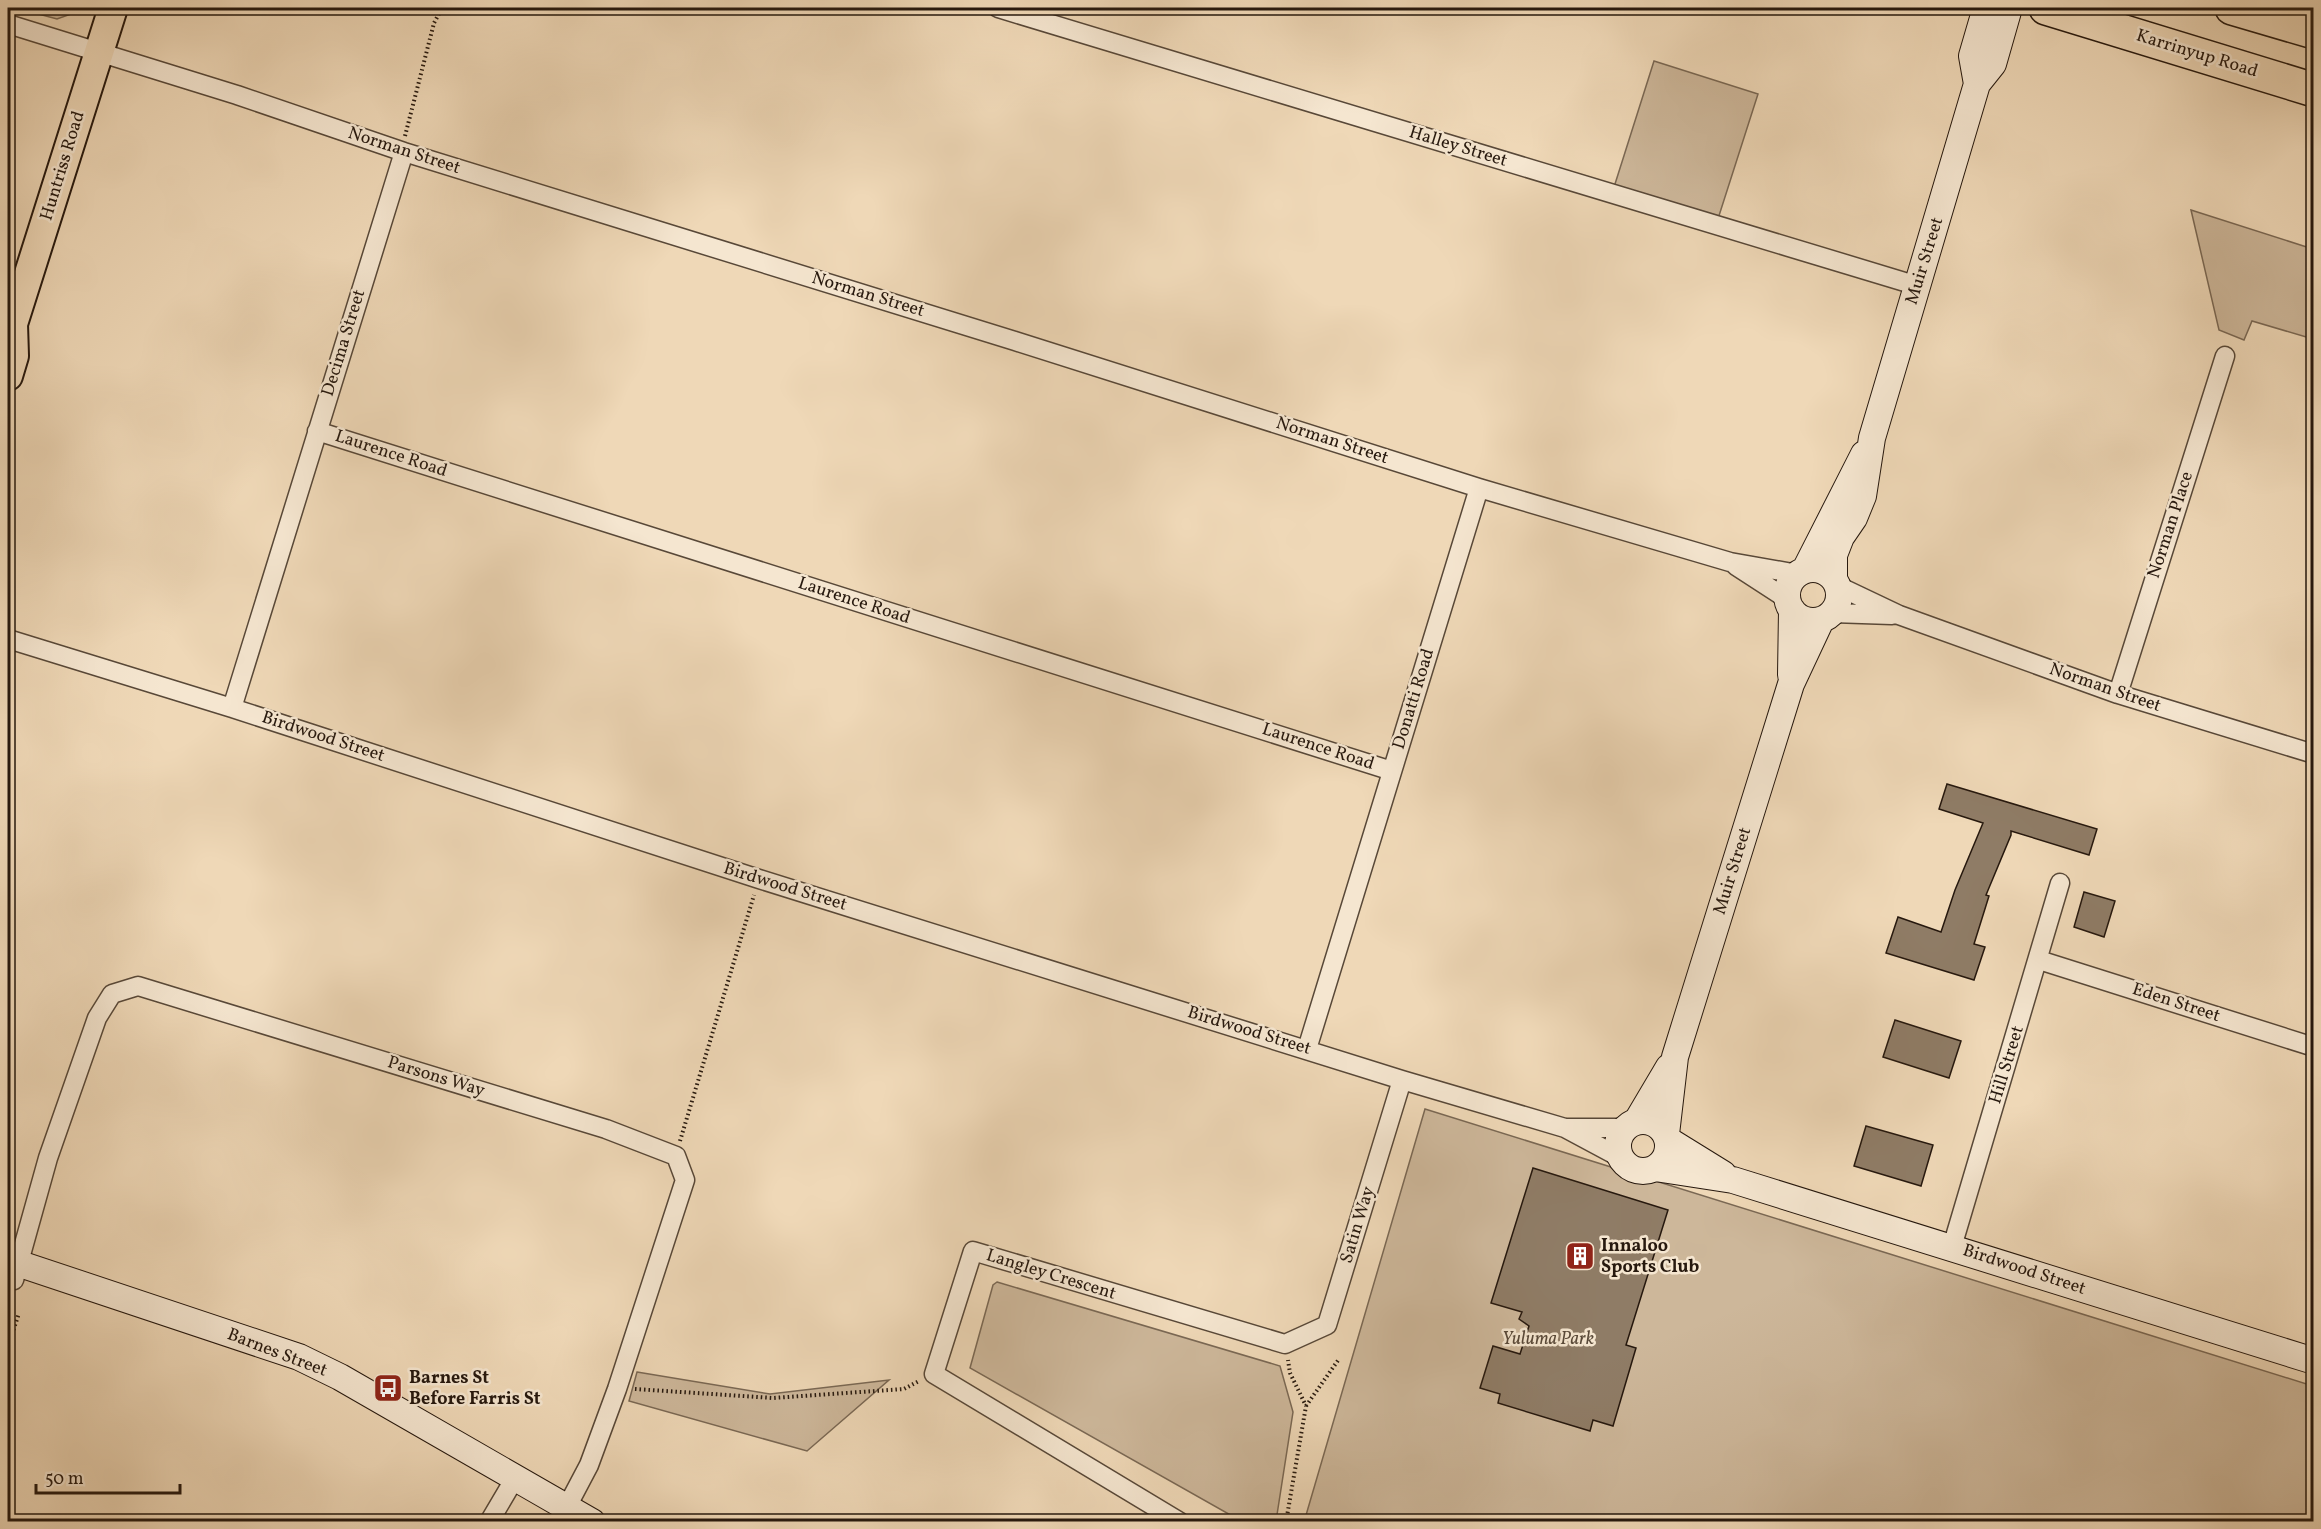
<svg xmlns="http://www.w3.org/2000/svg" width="2321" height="1529" font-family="Vollkorn,serif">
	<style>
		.green { fill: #cdb79a; stroke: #7a6854; stroke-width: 1.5 }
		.building { fill: #8f7c66; stroke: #26180e; stroke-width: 1.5 }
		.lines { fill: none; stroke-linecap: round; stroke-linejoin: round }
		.street-casing { stroke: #584838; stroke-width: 21 }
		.secondary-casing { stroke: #26180e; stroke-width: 28 }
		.primary-casing { stroke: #26180e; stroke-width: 32 }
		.highway-casing { stroke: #26180e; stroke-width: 36 }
		.path { stroke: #26180e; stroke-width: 4; stroke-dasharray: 1.5 3; stroke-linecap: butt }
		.street { stroke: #f5e6d0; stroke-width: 18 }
		.secondary { stroke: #f5e6d0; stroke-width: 26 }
		.primary { stroke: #efd8b7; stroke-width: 28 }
		.highway { stroke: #efd8b7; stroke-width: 33 }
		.labels { text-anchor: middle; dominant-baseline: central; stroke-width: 5; stroke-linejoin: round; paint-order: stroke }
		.street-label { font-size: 18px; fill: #26180e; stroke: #f5e6d0 }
		.poi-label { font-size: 18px; font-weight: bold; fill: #26180e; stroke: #f5e6d0; text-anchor: start }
		.park-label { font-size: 18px; font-style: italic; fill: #584838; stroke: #f5e6d0 }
	</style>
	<rect width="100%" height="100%" fill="#efd8b7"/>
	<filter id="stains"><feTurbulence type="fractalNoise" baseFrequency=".00333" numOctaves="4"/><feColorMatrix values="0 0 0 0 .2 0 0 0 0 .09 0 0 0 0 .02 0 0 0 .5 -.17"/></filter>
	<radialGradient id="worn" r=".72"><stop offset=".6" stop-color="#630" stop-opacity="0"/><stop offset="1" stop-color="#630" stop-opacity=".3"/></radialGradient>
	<path class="green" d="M16,8H79L77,12L57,19Z
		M1654,61L1758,94L1716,225L1618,190L1615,184Z
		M2191,210L2313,249V339L2252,321L2244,340L2219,330Z
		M1425,1109L2313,1386V1521L1304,1522Z
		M997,1282L1280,1366L1293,1412L1276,1521H1241L970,1368L993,1285Z
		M637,1372L770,1394L889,1380L807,1451L629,1401Z"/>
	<path class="building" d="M1947,784L2097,829L2089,855L2011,831V835L1986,895L1989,896L1974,944L1985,947L1974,980L1886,953L1898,917L1941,932L1955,890L1983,823L1939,809Z
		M2084,892L2115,901L2104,937L2074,927Z
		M1895,1020L1961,1041L1949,1078L1883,1057Z
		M1866,1126L1933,1145L1921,1186L1854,1166Z
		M1533,1168L1668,1210L1626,1345L1636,1348L1613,1426L1593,1420L1590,1431L1498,1403L1500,1394L1480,1388L1493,1346L1520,1354L1529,1326L1519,1319L1522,1312L1491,1303Z"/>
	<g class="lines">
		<g class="street-casing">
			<path id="street" d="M998,8L1918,286
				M8,24L237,95L404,152L1015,341L1479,488L1730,562L1798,574
				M317,431L1392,771
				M1736,566L1787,599
				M1838,586L1899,615L2118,694L2314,754
				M1832,613L1892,615
				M8,639L232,708L759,879L1402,1080L1565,1128L1621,1158
				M2118,694L2225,356
				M232,708L404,152
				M2039,960L2314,1047
				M1307,1049L1479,488
				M1567,1128H1626
				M1952,1247L2060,883
				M14,1280L48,1158L97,1018L112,994L138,986L606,1129L676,1156L685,1180L617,1389L589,1465L560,1520
				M489,1522L515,1478
				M1180,1522L934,1374L973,1251L1285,1344L1327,1325L1402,1080"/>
		</g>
		<g class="secondary-casing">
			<path id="secondary" d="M1977,84L1972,56L1986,8
				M1787 595a26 26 0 1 1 52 0a26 26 0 1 1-52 0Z
				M1805,570L1864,454
				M1834,579V555L1841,537L1854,518L1863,496L1872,438L1977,84L1993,64L2009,8
				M1791,675L1792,610
				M1618 1146a25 25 0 1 1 50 0a25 25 0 1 1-50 0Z
				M1637,1121L1669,1067
				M1666,1134L1675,1057L1791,684L1821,620
				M1668,1140L1723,1174
				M1655,1168L1733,1180L2314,1361
				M8,1260L299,1357L340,1377L592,1522"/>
		</g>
		<g class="primary-casing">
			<path id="primary" d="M8,376L14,356L13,324L113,8"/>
		</g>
		<g class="highway-casing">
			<path id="highway" d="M2046,8L2314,90
				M2232,8L2314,32"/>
		</g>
		<path class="path" d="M405,136L434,23L442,8
			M680,1141L754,895
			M8,1347L19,1313
			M635,1389L773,1398L904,1389L919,1381
			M1306,1406L1339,1359
			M1286,1522L1306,1406L1290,1373L1288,1360"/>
		<use href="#street" class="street"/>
		<use href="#secondary" class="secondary"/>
		<use href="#primary" class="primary"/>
		<use href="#highway" class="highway"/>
	</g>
	<defs>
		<g id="building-square" transform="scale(1.5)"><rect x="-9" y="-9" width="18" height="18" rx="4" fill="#8f2418" stroke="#f5e6d0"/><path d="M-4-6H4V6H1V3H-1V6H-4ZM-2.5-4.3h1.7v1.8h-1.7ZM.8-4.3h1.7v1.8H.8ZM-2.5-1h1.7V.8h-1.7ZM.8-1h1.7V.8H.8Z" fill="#fff"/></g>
		<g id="bus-square" transform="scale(1.5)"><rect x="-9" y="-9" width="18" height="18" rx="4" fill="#8f2418" stroke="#f5e6d0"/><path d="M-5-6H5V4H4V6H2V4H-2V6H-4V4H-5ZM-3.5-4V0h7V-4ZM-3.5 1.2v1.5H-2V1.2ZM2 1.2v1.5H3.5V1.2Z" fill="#fff"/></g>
	</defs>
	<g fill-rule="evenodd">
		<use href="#building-square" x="1580" y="1256"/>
		<use href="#bus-square" x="388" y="1388"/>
	</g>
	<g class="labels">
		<g class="street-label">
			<text transform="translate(2197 54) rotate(17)">Karrinyup Road</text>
			<text transform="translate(1458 147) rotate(17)">Halley Street</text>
			<text transform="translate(404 151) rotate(18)">Norman Street</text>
			<text transform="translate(63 166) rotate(-73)">Huntriss Road</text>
			<text transform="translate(1925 261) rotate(-73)">Muir Street</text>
			<text transform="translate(868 295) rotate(17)">Norman Street</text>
			<text transform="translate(344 343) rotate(-73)">Decima Street</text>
			<text transform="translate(1332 441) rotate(18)">Norman Street</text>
			<text transform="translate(391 454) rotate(18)">Laurence Road</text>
			<text transform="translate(2171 525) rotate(-72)">Norman Place</text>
			<text transform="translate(854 601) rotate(18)">Laurence Road</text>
			<text transform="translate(2105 688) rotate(19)">Norman Street</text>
			<text transform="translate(1414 699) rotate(-73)">Donatti Road</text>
			<text transform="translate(323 737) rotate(18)">Birdwood Street</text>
			<text transform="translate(1318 747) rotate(18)">Laurence Road</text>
			<text transform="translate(1733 871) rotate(-73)">Muir Street</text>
			<text transform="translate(785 887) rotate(17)">Birdwood Street</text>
			<text transform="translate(2176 1003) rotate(18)">Eden Street</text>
			<text transform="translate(1249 1031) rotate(17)">Birdwood Street</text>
			<text transform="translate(2007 1065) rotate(-73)">Hill Street</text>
			<text transform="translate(436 1077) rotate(17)">Parsons Way</text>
			<text transform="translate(1358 1225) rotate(-73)">Satin Way</text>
			<text transform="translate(2024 1270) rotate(18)">Birdwood Street</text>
			<text transform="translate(1051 1275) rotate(17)">Langley Crescent</text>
			<text transform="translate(277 1353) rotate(21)">Barnes Street</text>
		</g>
		<g class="poi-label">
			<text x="1601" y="1246">Innaloo<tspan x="1601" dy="21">Sports Club</tspan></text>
			<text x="409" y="1378">Barnes St<tspan x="409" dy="21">Before Farris St</tspan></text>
		</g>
		<g class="park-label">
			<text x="1548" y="1339">Yuluma Park</text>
		</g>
	</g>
	<rect width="2321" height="1529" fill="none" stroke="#efd8b7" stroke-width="30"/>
	<rect x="9" y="9" width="2303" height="1511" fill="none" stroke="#26180e" stroke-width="3"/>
	<rect x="15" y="15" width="2291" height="1499" fill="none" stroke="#26180e" stroke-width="1.5"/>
	<path d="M36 1484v9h144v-9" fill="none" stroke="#26180e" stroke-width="3"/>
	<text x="45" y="1484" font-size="18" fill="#26180e" stroke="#f5e6d0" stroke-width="4.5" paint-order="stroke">50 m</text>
	<rect width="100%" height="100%" filter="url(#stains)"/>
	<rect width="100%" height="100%" fill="url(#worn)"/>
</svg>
